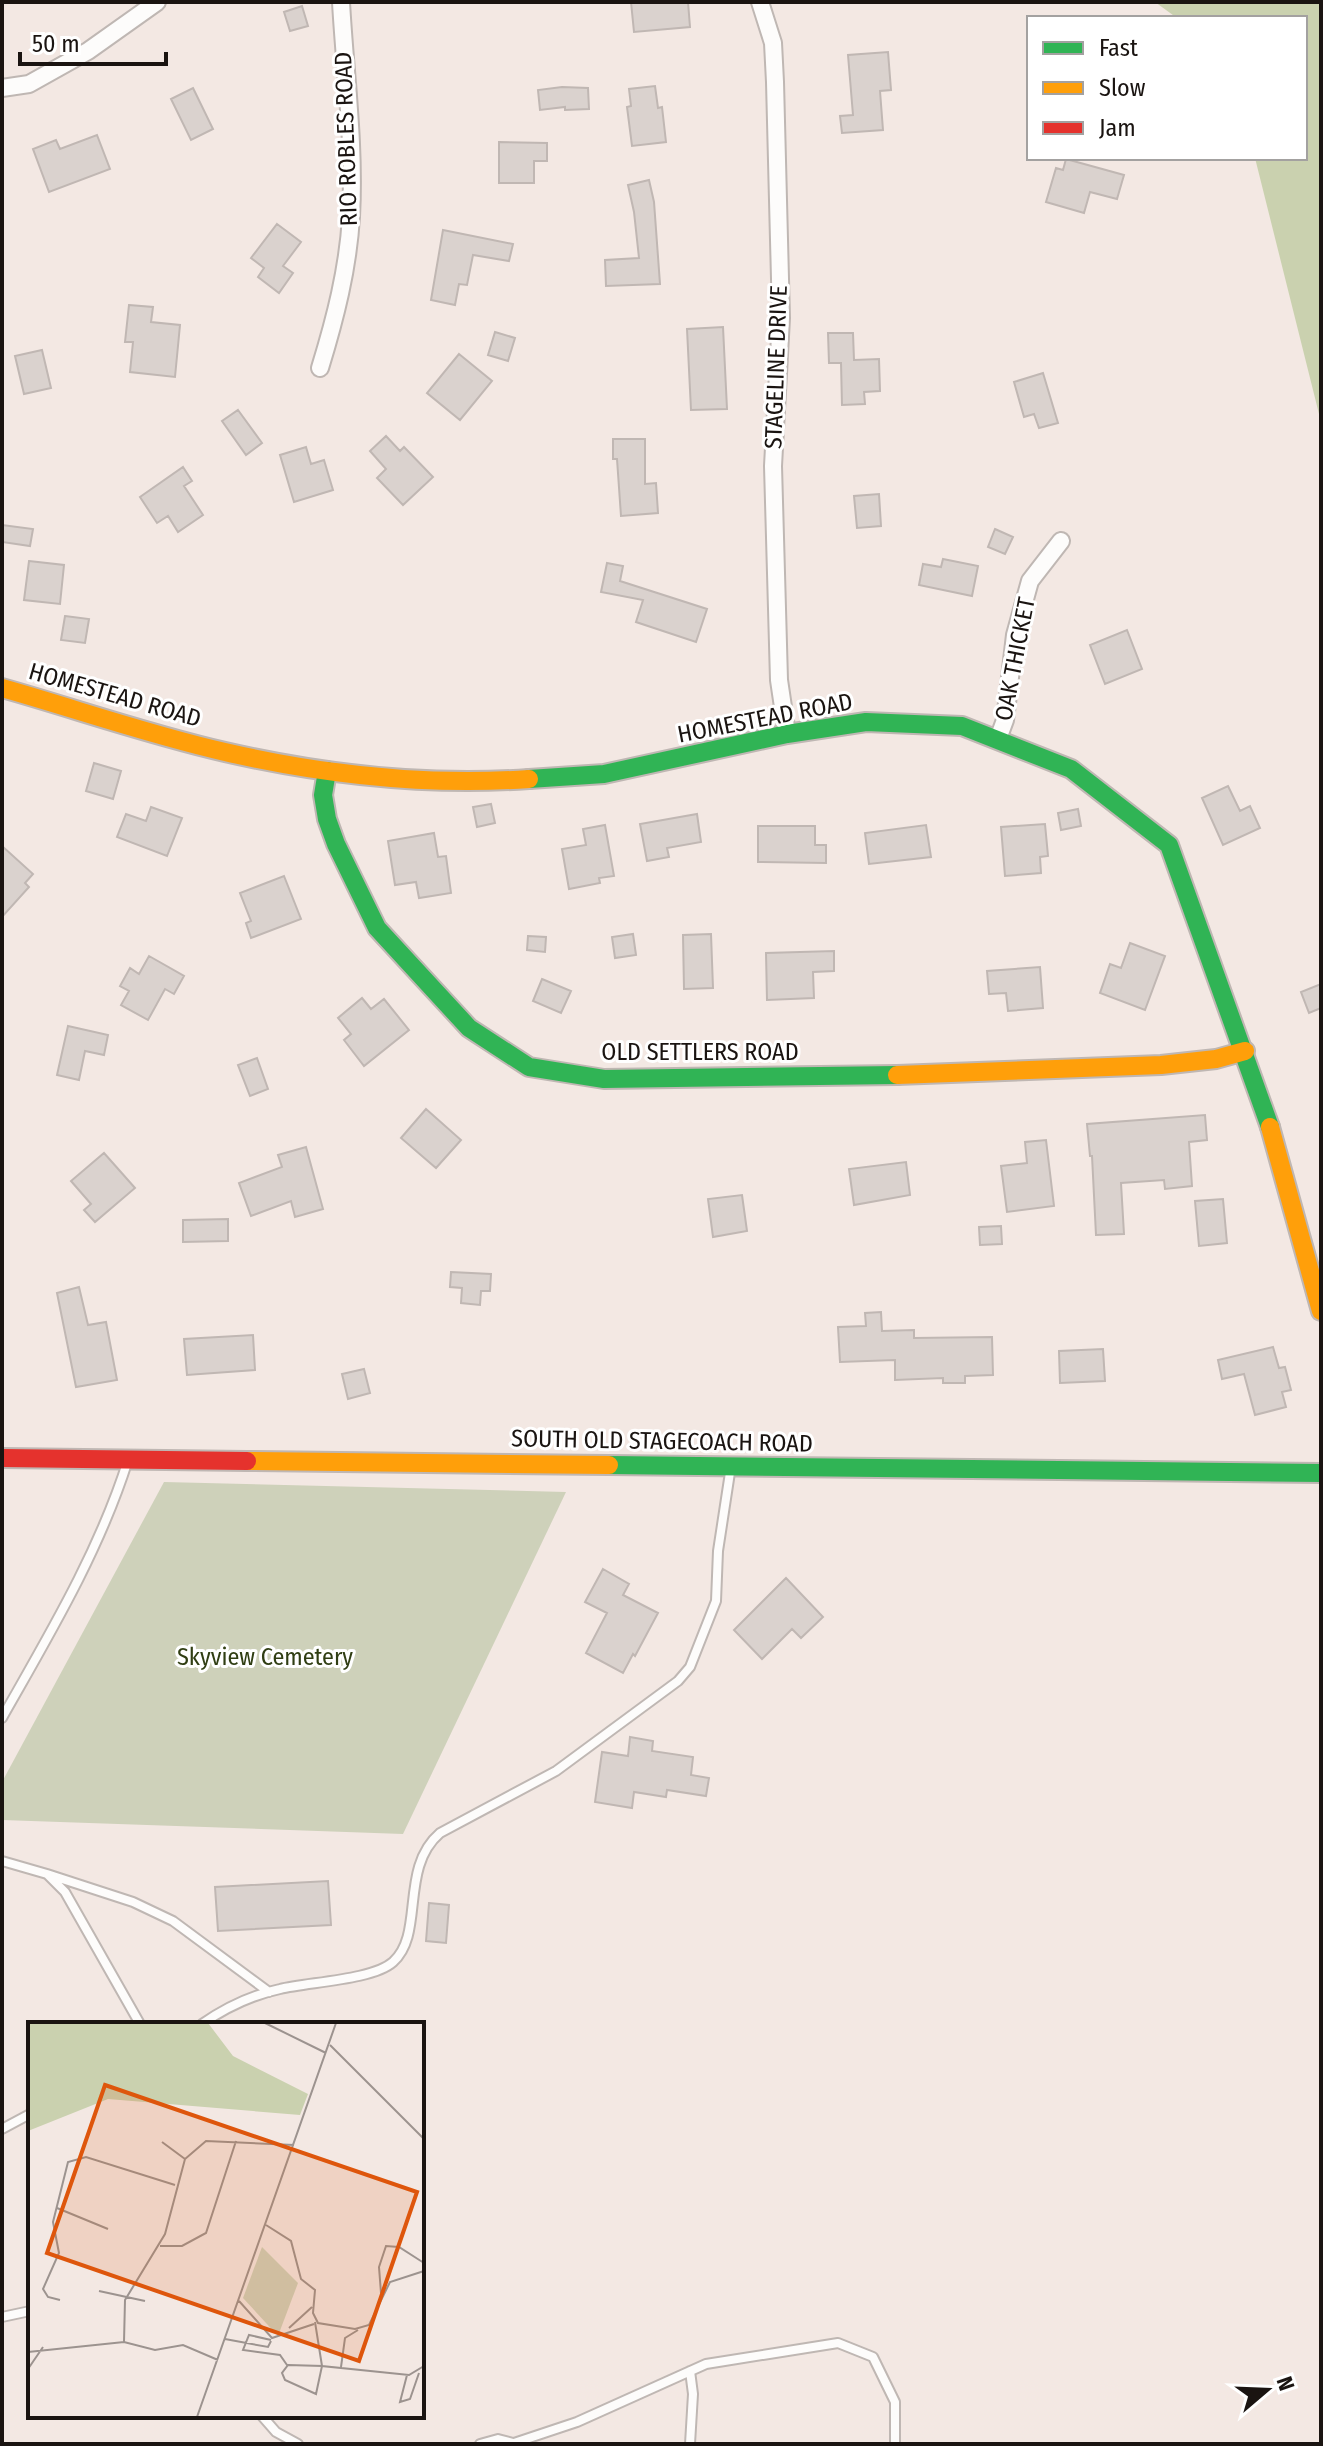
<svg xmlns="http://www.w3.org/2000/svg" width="1323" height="2446" font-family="'Fira Sans Condensed',sans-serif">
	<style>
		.green { fill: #ced1ba }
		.forest { fill: #cad1af }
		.building { fill: #dad2ce; stroke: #c0b7b3; stroke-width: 2 }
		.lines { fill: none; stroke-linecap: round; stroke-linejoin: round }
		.lane-casing { stroke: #bfb7b3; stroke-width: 12 }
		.street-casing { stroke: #bfb7b3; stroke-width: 20 }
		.fast-casing { stroke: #bfb7b3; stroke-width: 22 }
		.slow-casing { stroke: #bfb7b3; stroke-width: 22 }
		.jam-casing { stroke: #bfb7b3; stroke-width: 22 }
		.lane { stroke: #fdfcfb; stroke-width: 8 }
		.street { stroke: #fdfcfb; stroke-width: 16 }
		.fast { stroke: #30b455; stroke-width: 18 }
		.slow { stroke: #ff9f0a; stroke-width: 18 }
		.jam { stroke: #e5322d; stroke-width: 18 }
		.labels { text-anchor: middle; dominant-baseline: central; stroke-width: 6; stroke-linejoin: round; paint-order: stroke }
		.street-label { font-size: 24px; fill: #1a1411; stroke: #fff }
		.park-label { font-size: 24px; fill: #303e13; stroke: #fff }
		.inset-road { fill: none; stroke: #9c938f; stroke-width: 2 }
		.view { fill: #de560c; fill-opacity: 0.15; stroke: #de560c; stroke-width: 4 }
		.inset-edge { fill: none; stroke: #1a1411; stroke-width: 4 }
	</style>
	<rect width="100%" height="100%" fill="#f3e8e3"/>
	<path class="green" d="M164,1482L566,1492L403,1834L2,1820V1782Z"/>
	<path class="forest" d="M1155,2H1321V422L1255,158H1305V18H1177Z"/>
	<path class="building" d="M631,2H688L690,27L634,32Z
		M302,6L308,26L290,31L284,12Z
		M888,52L891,90L880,91L883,130L842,133L840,116L853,115L848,55Z
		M655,86L658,108L662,107L666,142L632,146L627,107L631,106L629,89Z
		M562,87L588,88L589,109L565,110V107L540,110L538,90Z
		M193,88L213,129L191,140L171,99Z
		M97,135L110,169L49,192L33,149L56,140L60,149Z
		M499,142L547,143V161H534V183H499Z
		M1066,159L1124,175L1117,199L1090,192L1084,213L1046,202L1056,168L1063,170Z
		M649,180L654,202L660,284L606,286L605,260L639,258L634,212L628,185Z
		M277,224L301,242L283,266L293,273L279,293L258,277L264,268L251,258Z
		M443,230L513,244L509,261L473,255L467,285L459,284L455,305L431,300Z
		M129,305L153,307L151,322L180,325L175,377L130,372L133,342H125Z
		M723,327L727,409L691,410L687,329Z
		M495,332L515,338L508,361L488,355Z
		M828,333H853L854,360L879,359L880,391L864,392L865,404L842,405L841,363H829Z
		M42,350L51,388L24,394L15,356Z
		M459,354L492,381L460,420L427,393Z
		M1043,373L1058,423L1039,428L1034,414L1024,417L1014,382Z
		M238,410L262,443L246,455L222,421Z
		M386,436L400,451L404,447L433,477L403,505L377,478L386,469L370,451Z
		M613,439H645V484L656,483L658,513L621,516L617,459H613Z
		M306,447L311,464L324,460L333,490L294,502L280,455Z
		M183,467L192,481L184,486L203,515L178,532L168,516L157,523L140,497Z
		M879,494L881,526L857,528L854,496Z
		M2,525L33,529L30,546L2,542Z
		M995,529L1013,537L1005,554L988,547Z
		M943,559L978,566L972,596L919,585L923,564L941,567Z
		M29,561L64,565L60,604L24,600Z
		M607,563L623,566L620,581L707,609L696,642L636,622L643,600L601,592Z
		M65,616L89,619L85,643L61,640Z
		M1127,630L1142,669L1105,684L1090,645Z
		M94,763L121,771L113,799L86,791Z
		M1228,786L1240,811L1250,806L1260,828L1223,845L1202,798Z
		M491,804L495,823L477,827L473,807Z
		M151,807L182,818L167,856L117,837L126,814L146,821Z
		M1078,809L1081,826L1061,830L1058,813Z
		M697,814L701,842L667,848L669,857L647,861L640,824Z
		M1045,824L1048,856L1040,857L1041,873L1005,876L1001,827Z
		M605,825L614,876L599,878L600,883L569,889L562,849L586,845L583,829Z
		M926,825L931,857L869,864L865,833Z
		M758,826H815V845H826V863L758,862Z
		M434,833L438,857L446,856L451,893L419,898L416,882L395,885L388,841Z
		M2,846L33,874L25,883L29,887L2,917Z
		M284,876L301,919L251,938L246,923L251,921L240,893Z
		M633,934L636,955L615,958L612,937Z
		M711,934L713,988L684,989L683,935Z
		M528,936L546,937L545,952L527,950Z
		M1130,943L1165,956L1145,1010L1100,993L1110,964L1121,968Z
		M834,951V971L813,972L814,998L767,1000L766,953Z
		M149,956L184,976L174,994L165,989L148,1020L121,1005L129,991L120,986L130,968L139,974Z
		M1040,967L1043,1008L1008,1011L1006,993L989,994L987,971Z
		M542,979L571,991L561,1013L533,1001Z
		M1321,984V1008L1309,1013L1301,992Z
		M362,998L371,1009L384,999L409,1030L364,1066L344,1040L351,1034L338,1018Z
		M68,1026L108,1035L104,1055L85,1051L79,1080L57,1075Z
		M257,1058L268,1089L250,1096L238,1065Z
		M426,1109L461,1140L436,1168L401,1138Z
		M1205,1115L1207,1140L1189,1142L1192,1186L1165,1189L1164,1180L1121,1183L1124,1234L1096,1235L1092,1156H1090L1087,1124Z
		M1046,1140L1054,1206L1007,1212L1001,1166L1027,1163L1025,1142Z
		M306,1147L323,1209L295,1217L291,1201L251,1216L239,1183L282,1167L278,1155Z
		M104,1153L135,1188L95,1222L84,1210L91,1204L71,1181Z
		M906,1162L910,1195L854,1205L849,1169Z
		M742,1195L747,1231L713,1237L708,1199Z
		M1223,1199L1227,1243L1199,1246L1195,1201Z
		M228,1219V1241L183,1242V1220Z
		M1001,1226L1002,1244L980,1245L979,1227Z
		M451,1272L491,1274L490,1291H481L480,1305L461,1303L462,1288L450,1287Z
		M79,1287L88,1325L106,1322L117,1380L76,1387L57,1293Z
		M881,1312L882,1331L914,1330V1338L992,1337L993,1375L965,1376V1383H943V1378L895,1380V1360L840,1362L838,1327L866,1326L865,1313Z
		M253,1335L255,1370L187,1375L184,1339Z
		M1273,1347L1279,1368L1285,1367L1291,1390L1282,1392L1286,1407L1255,1415L1244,1374L1222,1379L1218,1360Z
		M1103,1349L1105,1381L1060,1383L1059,1351Z
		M364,1369L370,1393L348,1399L342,1374Z
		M603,1569L629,1584L623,1595L658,1613L635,1656L633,1654L623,1673L586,1653L607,1613L585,1602Z
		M786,1578L823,1617L801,1638L792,1629L762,1659L734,1630Z
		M630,1737L653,1741L652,1751L693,1757L691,1775L709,1778L706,1796L667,1790L666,1797L634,1792L632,1808L595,1802L602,1752L628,1756Z
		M328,1881L331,1925L218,1931L215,1887Z
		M429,1903L449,1905L446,1943L426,1941Z"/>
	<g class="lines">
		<g class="lane-casing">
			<path id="lane" d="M2,1718C49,1635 99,1552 128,1460
				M2,1861L47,1874L65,1892L140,2024
				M47,1874L133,1902L173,1921L269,1992
				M202,2024C225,2008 252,1995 280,1989C308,1982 373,1980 393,1962C425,1934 399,1868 440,1833L556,1771L678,1681L690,1667L716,1601L718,1551L731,1466
				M2,2129L30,2114
				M2,2317L30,2311
				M262,2416L276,2432L298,2444
				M514,2443L577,2422L706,2364L838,2343L873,2357L895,2402V2444
				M480,2444L498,2439L517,2444
				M690,2444L693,2394L690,2371"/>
		</g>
		<g class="street-casing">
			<path id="street" d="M760,2L773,43L775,82L781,318L773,466L779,680L787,734
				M2,88L29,84L88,51L157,2
				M320,368C335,319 348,269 351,217C355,145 345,74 341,2
				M998,739L1005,720L1015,635L1030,581L1061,541"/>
		</g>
		<g class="fast-casing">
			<path id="fast" d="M327,771L323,795L327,819L336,844L377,928L469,1028L529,1067L604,1079L897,1075
				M529,779L604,774L787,734L866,722L962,726L1071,769L1169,845L1270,1127
				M609,1465L1321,1473"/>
		</g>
		<g class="slow-casing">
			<path id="slow" d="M2,688C76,709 150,735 225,752C325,775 427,786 529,779
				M897,1075L1161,1065L1216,1059L1245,1051
				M1270,1127L1321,1311
				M247,1461L609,1465"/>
		</g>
		<g class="jam-casing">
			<path id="jam" d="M2,1458L247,1461"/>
		</g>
		<use href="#lane" class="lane"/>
		<use href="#street" class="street"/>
		<use href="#fast" class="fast"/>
		<use href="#slow" class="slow"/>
		<use href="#jam" class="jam"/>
	</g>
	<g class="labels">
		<g class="street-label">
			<text transform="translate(346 139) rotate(-92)">RIO ROBLES ROAD</text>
			<text transform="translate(776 367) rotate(-88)">STAGELINE DRIVE</text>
			<text transform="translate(1015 659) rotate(-79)">OAK THICKET</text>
			<text transform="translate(115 695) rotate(16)">HOMESTEAD ROAD</text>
			<text transform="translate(765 718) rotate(-11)">HOMESTEAD ROAD</text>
			<text x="700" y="1052">OLD SETTLERS ROAD</text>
			<text transform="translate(662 1441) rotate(1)">SOUTH OLD STAGECOACH ROAD</text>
		</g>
		<g class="park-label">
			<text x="265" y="1657">Skyview Cemetery</text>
		</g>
	</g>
	<g transform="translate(28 2022)">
		<rect width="396" height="396" fill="#f3e8e3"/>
		<path d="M234,225L270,261L250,314L215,276Z" fill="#ced1ba"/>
		<path d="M0,1H180L205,34L280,72L272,93L80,77L0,109Z" fill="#cad1af"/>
		<path class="inset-road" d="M237,1L298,31M302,23L396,117M134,120L157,137M29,186L80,207M238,203L263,219L273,257L287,268L285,291L290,301L327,307L341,303L362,260L396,249M132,224H154L178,211L208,119M71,269L117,279M353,271L351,245L358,224L371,225L396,241M32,278L20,275L15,267L31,231L25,200L40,140L58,135L147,163M211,279L244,316L286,302M287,300L294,344L381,353L396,344M261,306L284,285M197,317L240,325L243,319M243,318L221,313L215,328L252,333L259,343M96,320L97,278L137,212L157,137L178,119L266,123M0,330L96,320L127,328L155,323L190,338M260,343L294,344L288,372L257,358L254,351ZM313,345L317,316L330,308M0,347L15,325M379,353L372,380L382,377L391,351M169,395L308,1"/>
		<path class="view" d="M77,63L389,170L331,339L19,231Z"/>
		<rect width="396" height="396" class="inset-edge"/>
	</g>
	<rect width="1323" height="2446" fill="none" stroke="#1a1411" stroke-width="8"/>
	<rect x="1027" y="16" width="280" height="144" fill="#ffffff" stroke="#a3a1a0" stroke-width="2"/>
	<rect x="1043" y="42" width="40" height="12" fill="#30b455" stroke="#a3a1a0" stroke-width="2"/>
	<text x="1099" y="56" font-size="24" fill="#1a1411">Fast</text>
	<rect x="1043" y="82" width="40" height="12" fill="#ff9f0a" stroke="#a3a1a0" stroke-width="2"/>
	<text x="1099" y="96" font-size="24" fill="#1a1411">Slow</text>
	<rect x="1043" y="122" width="40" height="12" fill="#e5322d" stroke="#a3a1a0" stroke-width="2"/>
	<text x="1099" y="136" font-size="24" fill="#1a1411">Jam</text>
	<g transform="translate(1267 2390) rotate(71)" stroke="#ffffff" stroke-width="6" paint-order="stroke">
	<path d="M0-6L14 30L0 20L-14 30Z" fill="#1a1411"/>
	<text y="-12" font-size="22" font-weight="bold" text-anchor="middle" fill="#1a1411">N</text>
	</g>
	<path d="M20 52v12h146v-12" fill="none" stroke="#1a1411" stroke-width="4"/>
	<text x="32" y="52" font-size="24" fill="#1a1411" stroke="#ffffff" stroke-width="6" paint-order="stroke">50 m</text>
</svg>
